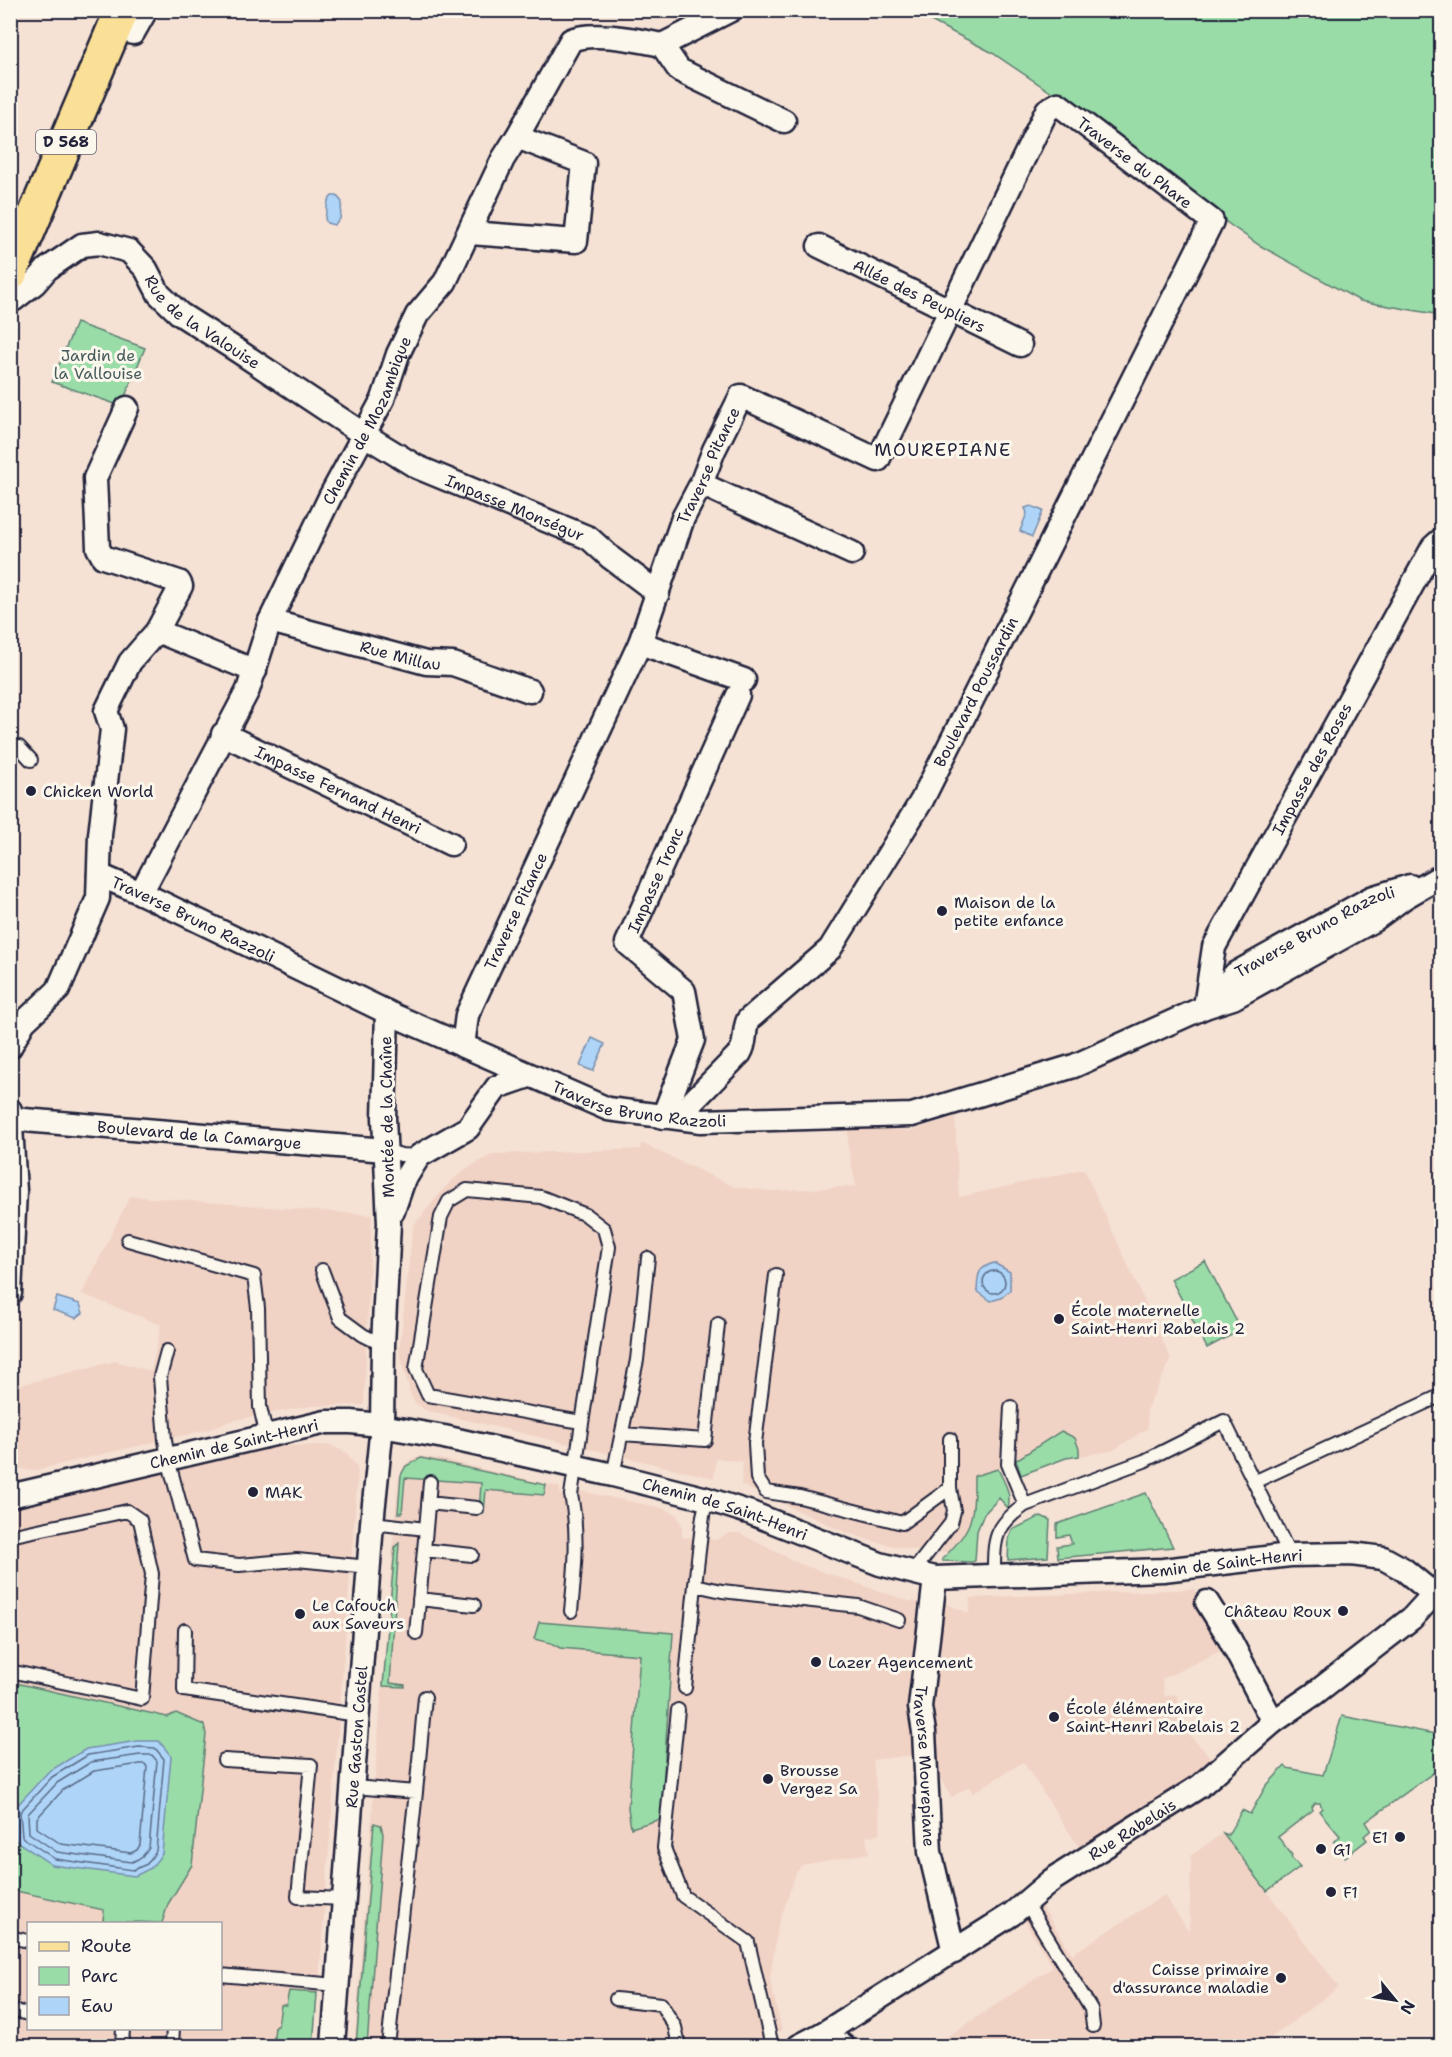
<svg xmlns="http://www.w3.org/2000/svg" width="1452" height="2057" font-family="'Shantell Sans',sans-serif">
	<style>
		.built { fill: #f1d3c5 }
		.green { fill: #99dca8; stroke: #5e7f72; stroke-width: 1.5 }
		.water { fill: #aed5f8; stroke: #768dac; stroke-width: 1.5 }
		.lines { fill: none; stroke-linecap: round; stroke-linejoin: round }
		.shore { stroke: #5a6a87; stroke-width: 1.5 }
		.lane-casing { stroke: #22223b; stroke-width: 16 }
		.street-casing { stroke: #22223b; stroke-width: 27 }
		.primary-casing { stroke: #22223b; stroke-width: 38 }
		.lane { stroke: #fbf7ec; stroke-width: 12 }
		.street { stroke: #fbf7ec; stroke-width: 22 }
		.primary { stroke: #fadf96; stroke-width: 33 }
		.poi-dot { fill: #22223b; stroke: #fbf7ec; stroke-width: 2 }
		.labels { text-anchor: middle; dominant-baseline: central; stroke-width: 6; stroke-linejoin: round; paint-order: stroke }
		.shield { fill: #fbf7ec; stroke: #636270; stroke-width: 1.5 }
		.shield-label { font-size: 15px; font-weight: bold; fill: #22223b }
		.street-label { font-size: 16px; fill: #22223b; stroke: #fbf7ec }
		.park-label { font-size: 16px; fill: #465a5c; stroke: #fbf7ec }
		.poi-label { font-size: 16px; fill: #22223b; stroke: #fbf7ec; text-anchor: start }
		.neighbourhood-label { font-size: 18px; letter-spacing: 1.5px; fill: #22223b; stroke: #fbf7ec }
	</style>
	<rect width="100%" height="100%" fill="#f5e2d5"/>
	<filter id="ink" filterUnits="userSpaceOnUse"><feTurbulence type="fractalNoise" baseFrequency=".0167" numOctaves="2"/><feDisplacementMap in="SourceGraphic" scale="12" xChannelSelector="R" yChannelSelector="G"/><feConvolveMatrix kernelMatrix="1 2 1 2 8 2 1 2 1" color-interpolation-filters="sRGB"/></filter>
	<g filter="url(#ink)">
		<path class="built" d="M955,1117L959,1197L1084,1169L1171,1359L1147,1409L1148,1428L1112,1451L1066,1458L1021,1475L1015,1460L998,1469L974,1476V1554L919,1551L871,1541L840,1530L741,1485L743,1462L716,1458L714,1478L427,1411L415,1403L411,1396L399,1352L413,1226L445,1187L464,1170L493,1154L640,1149L641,1143L735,1187L772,1191L856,1186L848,1148V1126L857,1123L909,1131Z
			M130,1196L372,1215L364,1405L311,1406L230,1421L210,1429L32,1471L11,1467L12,1387L115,1361L151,1371L161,1325L82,1294Z
			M330,1445L347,1453L356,1466L358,1472L314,2046H11V1890L104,1910V1921L157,1923L28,1924V2028H220V1924L162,1923L168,1904L192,1865L206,1734L203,1725L176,1713L168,1717L11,1682L10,1509L275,1446Z
			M420,1456L445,1460L559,1487L561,1494L579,1497L580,1491L662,1508L676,1514L682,1525V1537L716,1540L729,1533H739L800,1564L909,1601L928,1603L921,1754L873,1760L881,1833L866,1837L869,1853L802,1865L796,1873L778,1926L770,1979L782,2031L749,2040L735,2046H354L398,1480L404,1465L414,1458Z
			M1195,1589L1225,1649L1162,1679L1165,1696L1177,1694L1184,1729L1212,1759L1187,1781L1080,1849L1023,1762L973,1793L969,1787L952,1797L935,1772L929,1727L937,1600L969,1613L970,1598Z
			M1223,1833L1339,1987L1260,2046H935L936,2044L1053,1967L1023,1919L1042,1906L1072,1954L1164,1895L1189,1932L1191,1860L1190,1856Z"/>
		<path class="green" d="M1417,10L1441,18V315L1360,301L1259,245L1172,184L1088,117L991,52L925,18L914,11Z
			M76,323L145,348L121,406L52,382Z
			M1205,1261L1241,1330L1207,1348L1171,1279Z
			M1061,1431L1075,1438L1079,1449V1456L1066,1458L1021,1475L1016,1460Z
			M421,1458L546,1485L544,1495L486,1490L484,1513H479L481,1483L405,1478L402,1513H398L401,1475L406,1466Z
			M998,1469C1004,1482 1012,1493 1008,1508L999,1498L984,1514L977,1531L975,1561L972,1562L943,1561L942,1559C973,1530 974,1518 974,1476Z
			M1146,1493L1173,1547L1058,1558L1057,1546L1072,1544L1069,1535L1057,1537V1524Z
			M1041,1516L1050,1520L1048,1557L1008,1560L1009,1539L1012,1530Z
			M399,1543L390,1683L405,1685V1687L383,1686L395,1547Z
			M539,1622L673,1633L661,1819L631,1828L628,1808L640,1655L560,1648L551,1643L534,1639Z
			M11,1682L167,1717L176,1713L204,1725L206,1734L192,1865L168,1904L162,1923L103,1921L104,1910L11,1890Z
			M1342,1716L1441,1735V1767L1366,1822L1371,1830L1364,1836L1367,1840L1345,1857L1334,1842L1340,1836L1319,1811L1322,1808L1320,1803H1315L1312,1807L1313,1810L1278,1837L1292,1855L1291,1857L1300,1867L1267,1891L1223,1833L1228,1835L1242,1810L1250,1814L1266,1786L1285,1766L1287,1768L1323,1775Z
			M374,1823L381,1825L383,1834L367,2046H356Z
			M289,1991L317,1993L313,2046H273L275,2026H278L281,2005H286Z"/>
		<path class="water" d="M332,196H337L342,202L340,219L334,225L327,223L325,219L328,201Z
			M1031,506L1043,511L1032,537L1020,531L1027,513L1025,508Z
			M592,1038L605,1044L593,1071L580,1066Z
			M994,1263L1010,1272V1290L1001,1298L991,1301L977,1291C978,1274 977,1268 994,1263Z
			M57,1297L80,1304L83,1313L76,1318L53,1310Z
			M138,1741H159L171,1756L162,1854L151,1868L135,1876L52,1865L15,1840L13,1810L48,1772L86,1749Z"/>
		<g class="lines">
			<path class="shore" d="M983 1282a11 11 0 1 1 22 0a11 11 0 1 1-22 0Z
				M139,1747L155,1748L164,1759L156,1851L147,1864L133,1870L55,1859L22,1837L20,1812L52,1777L88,1755Z
				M140,1755H152L157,1761L149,1848L142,1857L132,1862L57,1852L29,1833L28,1814L57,1783L91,1762Z
				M140,1764H145L147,1767L140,1845L137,1850L131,1853L61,1844L37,1828V1818L63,1790L94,1771Z"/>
			<g class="lane-casing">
				<path id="lane" d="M10,746L19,747L31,760
					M385,1150L401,1155L419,1156
					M128,1240L254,1276L258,1308L260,1407L267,1437
					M322,1270L340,1318L363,1335L383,1345
					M776,1275L755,1443L757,1478L766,1492L800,1497L902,1523L950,1488
					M167,1351L160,1377L165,1440L168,1459L195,1560L239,1565L297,1560L369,1567
					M1011,1407L1008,1464L1025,1505
					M622,1434L705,1440L718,1324
					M613,1475L637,1360L648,1258
					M1254,1482L1442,1395
					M707,1499L703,1516L695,1585L722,1591L858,1606L899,1620
					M428,1503L477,1508
					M372,1523L426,1529L416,1633
					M426,1529L430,1482
					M10,1536L127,1511L140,1520L152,1574L142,1699L10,1671
					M424,1550L472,1555
					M912,1573L951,1523L954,1511L950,1488V1439
					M994,1577C994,1540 993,1527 1025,1505L1144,1461L1224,1421L1290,1555
					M419,1599L474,1605
					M571,1611C575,1572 579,1534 571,1495L609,1247L604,1229L586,1215L541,1197L467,1190L449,1201L441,1217L416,1369L428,1395L581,1422
					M185,1630L184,1690L358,1715
					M685,1688L695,1585
					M678,1710L664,1848L683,1896L748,1942L772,2046
					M224,1760L311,1765L298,1897L344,1899
					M353,1787L416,1792L388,2046
					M416,1792L425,1697
					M1026,1902L1091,2009L1093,2026
					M10,1937L28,1941
					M220,1975L337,1985
					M616,1999L661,2004L675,2027L679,2046
					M10,2010L28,2014
					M122,2046L123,2028
					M172,2046L173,2028"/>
			</g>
			<g class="street-casing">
				<g id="street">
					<path d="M133,33L146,10"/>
					<path d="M662,45L679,70L784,121"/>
					<path d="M662,45L731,10"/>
					<path d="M470,233L576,241L584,163L517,137"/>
					<path id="s1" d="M819,246L1020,345"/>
					<path id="s2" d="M10,299L13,300L35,283L47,269L82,245L99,243L129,251L146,269L159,294L180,314L238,351L363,434L417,467L589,538L611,558L658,593"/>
					<path d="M701,484L852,553"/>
					<path id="s3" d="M270,621L426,663L453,664L530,691"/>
					<path d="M157,631L255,671"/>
					<path d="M640,643L744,680"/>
					<path id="s4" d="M223,734L451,844"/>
					<path id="s5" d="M99,875L141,893L393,1015L608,1109L701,1121L912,1115L1074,1066L1205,1007L1233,998L1374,920L1405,897L1438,878"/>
					<path id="s6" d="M141,893L248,690L270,621L330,497L383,399L398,354L417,315L445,282L503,159L517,137L571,40C592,31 639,40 662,45"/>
					<path id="s7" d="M1206,1006L1236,973L1371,898L1410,886"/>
					<path id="s8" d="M1205,1007L1214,947L1433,547L1442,539"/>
					<path id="s9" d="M463,1046L467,1015L640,643L683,518L701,484L714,450L741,396L878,460L1047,110L1058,104L1212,221L922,800L830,949L748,1020C743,1031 747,1042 740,1053L693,1101L682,1118"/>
					<path d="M10,1047L24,1022L58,990L98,898L100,835L112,729L106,711L130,662L157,631L181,586L179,582L103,557L98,548L95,478L127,408"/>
					<path d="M10,1110L15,1191L10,1293"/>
					<path id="s10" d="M663,1117L693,1040L684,991L627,943L738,695"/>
					<path id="s11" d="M12,1119L385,1150"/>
					<path d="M393,1211L403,1182L419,1156L468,1128L497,1087L529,1076"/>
					<path id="s12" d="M10,1496L326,1422H351L370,1424L444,1437L613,1475L707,1499L751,1513L880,1564L935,1578L1163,1570L1290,1555L1351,1554L1383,1558L1403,1569L1442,1601"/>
					<path id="s13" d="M935,1578L920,1707L924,1732L930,1852L954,1952"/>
					<path d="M1207,1602L1227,1634L1273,1722"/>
					<path d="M824,2033L843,2046"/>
					<path id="s14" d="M333,2046L372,1523L382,1425L383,1345L389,1223L384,1118L387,1012"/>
					<path id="s15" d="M799,2046L824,2033L1012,1914L1052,1880L1200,1786L1273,1722L1314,1694L1412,1618L1442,1585"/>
				</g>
			</g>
			<g class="primary-casing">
				<path id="primary" d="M10,274L122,10"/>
			</g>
			<use href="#lane" class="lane"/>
			<use href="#street" class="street"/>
			<use href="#primary" class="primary"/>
		</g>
	</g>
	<g class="poi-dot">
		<circle cx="31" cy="791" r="6"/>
		<circle cx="942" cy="911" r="6"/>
		<circle cx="1059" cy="1319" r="6"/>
		<circle cx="253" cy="1492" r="6"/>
		<circle cx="1343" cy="1611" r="6"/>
		<circle cx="300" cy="1614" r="6"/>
		<circle cx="816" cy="1662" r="6"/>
		<circle cx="1054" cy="1717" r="6"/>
		<circle cx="768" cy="1779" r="6"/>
		<circle cx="1400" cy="1837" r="6"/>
		<circle cx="1321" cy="1849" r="6"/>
		<circle cx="1331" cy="1892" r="6"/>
		<circle cx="1281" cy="1978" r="6"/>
	</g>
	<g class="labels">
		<rect class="shield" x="36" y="130" width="60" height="24" rx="4.5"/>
		<g class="shield-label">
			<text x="66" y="142">D 568</text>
		</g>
		<g class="street-label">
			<text stroke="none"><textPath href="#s9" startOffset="1358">Traverse du Phare</textPath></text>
			<text stroke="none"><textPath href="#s1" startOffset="112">Allée des Peupliers</textPath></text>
			<text stroke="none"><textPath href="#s2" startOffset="244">Rue de la Valouise</textPath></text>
			<text stroke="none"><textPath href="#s6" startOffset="525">Chemin de Mozambique</textPath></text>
			<text stroke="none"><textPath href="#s9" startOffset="632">Traverse Pitance</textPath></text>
			<text stroke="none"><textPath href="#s2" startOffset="610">Impasse Monségur</textPath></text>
			<text stroke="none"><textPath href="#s3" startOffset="135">Rue Millau</textPath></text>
			<text transform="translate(976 692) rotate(-63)">Boulevard Poussardin</text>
			<text stroke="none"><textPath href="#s8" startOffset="264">Impasse des Roses</textPath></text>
			<text stroke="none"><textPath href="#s4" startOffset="128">Impasse Fernand Henri</textPath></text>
			<text stroke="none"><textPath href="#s10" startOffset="276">Impasse Tronc</textPath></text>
			<text stroke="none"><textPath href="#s9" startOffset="146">Traverse Pitance</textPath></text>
			<text stroke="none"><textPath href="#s5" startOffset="104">Traverse Bruno Razzoli</textPath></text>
			<text stroke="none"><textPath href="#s7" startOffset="134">Traverse Bruno Razzoli</textPath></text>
			<text stroke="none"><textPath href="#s5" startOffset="590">Traverse Bruno Razzoli</textPath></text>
			<text transform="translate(387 1117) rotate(-91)">Montée de la Chaîne</text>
			<text stroke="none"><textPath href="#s11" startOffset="188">Boulevard de la Camargue</textPath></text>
			<text stroke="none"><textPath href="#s12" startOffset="230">Chemin de Saint-Henri</textPath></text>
			<text stroke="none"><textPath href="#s12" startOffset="734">Chemin de Saint-Henri</textPath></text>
			<text stroke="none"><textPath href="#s12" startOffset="1238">Chemin de Saint-Henri</textPath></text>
			<text stroke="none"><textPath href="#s14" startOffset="310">Rue Gaston Castel</textPath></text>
			<text stroke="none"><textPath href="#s13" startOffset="189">Traverse Mourepiane</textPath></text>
			<text stroke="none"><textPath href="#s15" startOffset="398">Rue Rabelais</textPath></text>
		</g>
		<g class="park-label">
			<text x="98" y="355">Jardin de<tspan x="98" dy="18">la Vallouise</tspan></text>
		</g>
		<g class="poi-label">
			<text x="43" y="791">Chicken World</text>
			<text x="954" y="902">Maison de la<tspan x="954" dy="18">petite enfance</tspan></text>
			<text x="1071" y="1310">École maternelle<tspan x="1071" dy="18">Saint-Henri Rabelais 2</tspan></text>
			<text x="265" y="1492">MAK</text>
			<text x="312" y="1605">Le Cafouch<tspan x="312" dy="18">aux Saveurs</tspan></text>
			<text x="1331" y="1611" text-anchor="end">Château Roux</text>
			<text x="828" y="1662">Lazer Agencement</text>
			<text x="1066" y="1708">École élémentaire<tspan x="1066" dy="18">Saint-Henri Rabelais 2</tspan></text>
			<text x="780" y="1770">Brousse<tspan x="780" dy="18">Vergez Sa</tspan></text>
			<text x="1388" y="1837" text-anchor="end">E1</text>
			<text x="1333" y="1849">G1</text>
			<text x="1343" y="1892">F1</text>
			<text x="1269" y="1969" text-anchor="end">Caisse primaire<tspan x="1269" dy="18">d'assurance maladie</tspan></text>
		</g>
		<g class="neighbourhood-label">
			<text x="943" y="450">MOUREPIANE</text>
		</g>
	</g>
	<rect width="1452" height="2057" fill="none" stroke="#fbf7ec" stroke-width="36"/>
	<rect x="18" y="18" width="1416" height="2021" fill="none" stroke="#22223b" stroke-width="2" filter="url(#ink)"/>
	<rect x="27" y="1922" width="195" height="108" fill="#fbf7ec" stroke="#a4a2a5" stroke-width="1.5"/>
	<rect x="39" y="1942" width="30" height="9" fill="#fadf96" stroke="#a4a2a5" stroke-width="1.5"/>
	<text x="81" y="1952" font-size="18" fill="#22223b">Route</text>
	<rect x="39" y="1967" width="30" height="18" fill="#99dca8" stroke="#a4a2a5" stroke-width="1.5"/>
	<text x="81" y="1982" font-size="18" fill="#22223b">Parc</text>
	<rect x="39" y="1997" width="30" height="18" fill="#aed5f8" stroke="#a4a2a5" stroke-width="1.5"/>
	<text x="81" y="2012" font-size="18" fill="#22223b">Eau</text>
	<g transform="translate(1395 2000) rotate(120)" stroke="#fbf7ec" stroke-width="4.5" paint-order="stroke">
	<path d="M0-4.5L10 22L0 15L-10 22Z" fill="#22223b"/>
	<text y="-9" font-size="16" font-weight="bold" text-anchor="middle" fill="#22223b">N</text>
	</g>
</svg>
